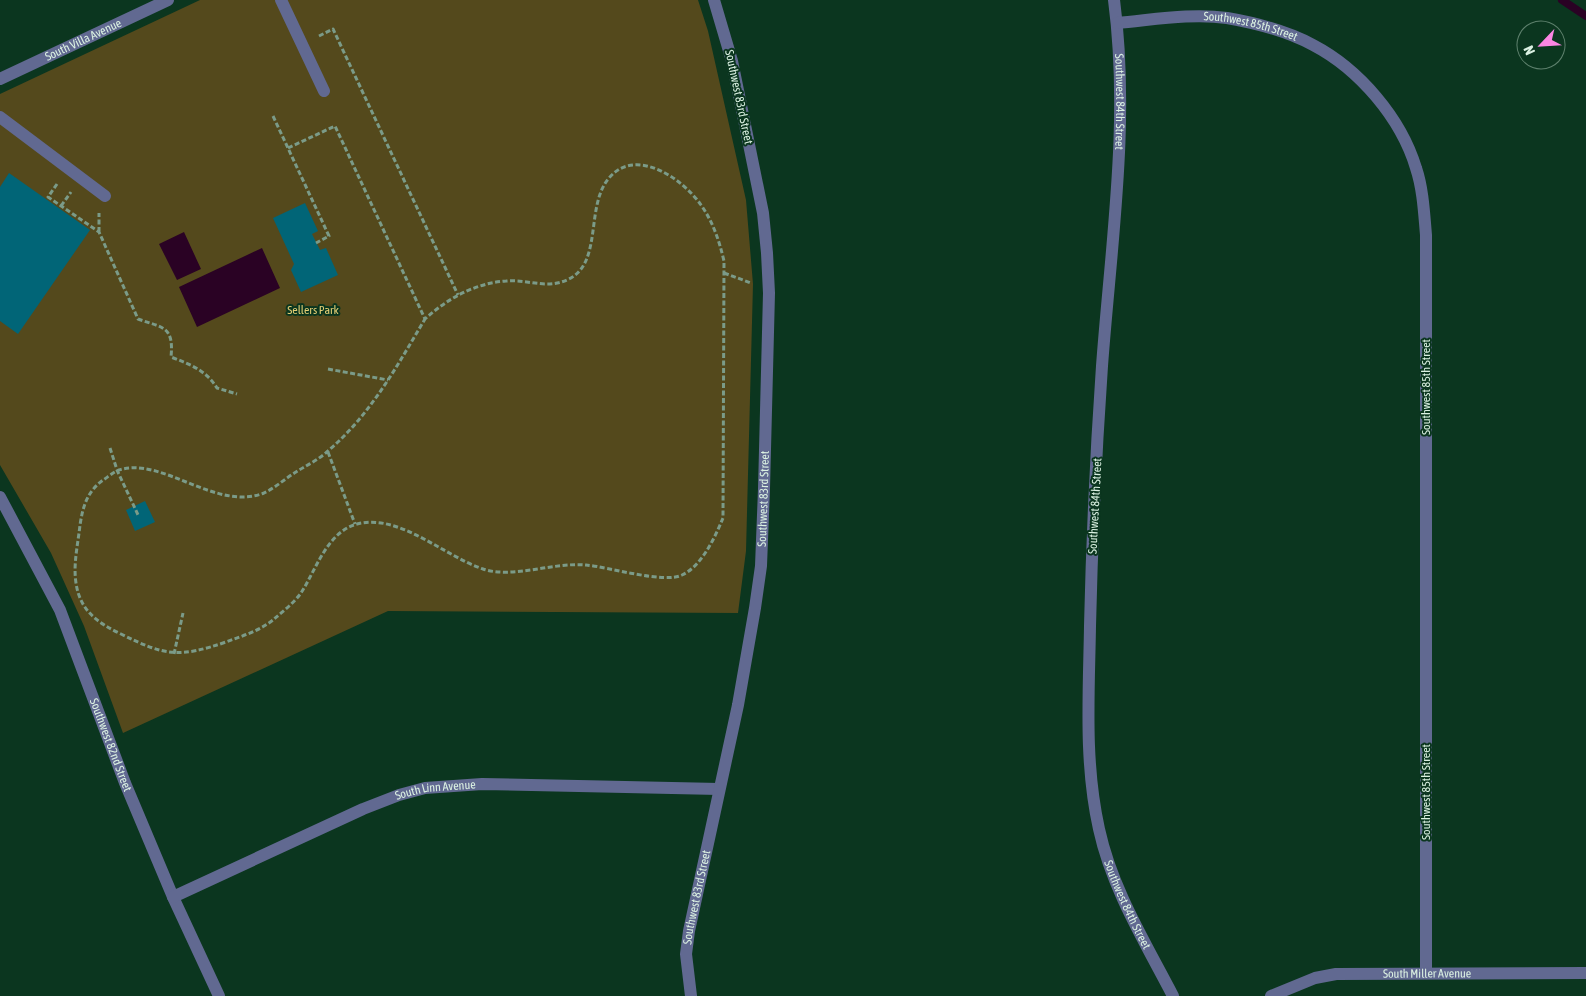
<svg xmlns="http://www.w3.org/2000/svg" width="1586" height="996" font-family="'Asap Condensed',sans-serif">
	<style>
		.green { fill: #54491c }
		.water { fill: #2a0224 }
		.lines { fill: none; stroke-linecap: round; stroke-linejoin: round }
		.stream { stroke: #2a0224; stroke-width: 8 }
		.building { fill: #016577 }
		.path { stroke: #7b9b88; stroke-width: 3; stroke-dasharray: 5 2.5; stroke-linecap: butt }
		.lane { stroke: #616991; stroke-width: 12 }
		.street { stroke: #616991; stroke-width: 12 }
		.labels { text-anchor: middle; dominant-baseline: central; stroke-width: 4; stroke-linejoin: round; paint-order: stroke }
		.street-label { font-size: 12px; fill: #dbf1e2; stroke: #0b361f }
		.park-label { font-size: 12px; fill: #e4ce75; stroke: #0b361f }
	</style>
	<rect width="100%" height="100%" fill="#0b361f"/>
	<path class="green" d="M200,0H698L708,31L746,200L753,284L746,551L738,613L388,611L123,733L84,626L51,553L0,465V94Z"/>
	<path class="water" d="M184,232L201,269L177,280L159,244Z
		M262,248L280,288L197,327L179,287Z"/>
	<g class="lines">
		<path class="stream" d="M1562,0L1586,16"/>
	</g>
	<path class="building" d="M9,173L90,230L18,334L0,321V187Z
		M305,203L318,231L312,234L320,250L326,248L338,275L301,292L291,270L294,264L273,218Z
		M145,501L155,522L135,531L126,510Z"/>
	<g class="lines">
		<path class="path" d="M319,36L333,29L458,295
			M273,116L329,236L316,243
			M288,148L335,126L425,319C447,299 475,283 506,281C528,279 547,290 569,279C603,262 585,206 609,178C636,146 683,179 701,205C713,222 719,240 724,261L723,518C715,537 702,566 682,575C664,584 609,567 586,565C553,562 512,579 483,569C444,556 399,513 357,524C327,532 316,570 301,593C294,603 282,612 273,620C259,631 242,636 226,642C179,658 165,656 121,634C98,623 80,611 76,583C73,564 78,544 80,525C83,506 87,492 103,480C108,477 113,472 119,470C162,456 216,512 264,493C275,488 286,478 296,472C307,465 320,459 329,450C371,414 397,366 425,319
			M57,184L48,197L99,232L138,319C163,328 174,326 171,357C189,364 206,370 217,388L237,394
			M61,206L71,192
			M99,232V213
			M724,273L751,283
			M328,369L388,380
			M110,448L117,470L139,517
			M328,452L355,524
			M174,654L183,613"/>
		<path class="lane" d="M281,0L324,91
			M0,117L105,196"/>
		<g class="street">
			<path id="s1" d="M1114,0C1130,122 1111,244 1102,366C1096,452 1092,539 1090,626C1089,693 1084,762 1099,829C1112,889 1145,942 1173,996"/>
			<path id="s2" d="M1117,23C1153,20 1191,13 1227,18C1256,23 1287,31 1313,45C1359,69 1401,118 1416,168C1423,189 1424,212 1426,235V973"/>
			<path id="s3" d="M0,79L168,0"/>
			<path id="s4" d="M0,497L60,610L125,783L173,897L219,996"/>
			<path id="s5" d="M173,897L363,809L399,795L425,788L482,784L719,789"/>
			<path id="s6" d="M691,996L686,954L689,931L738,705L755,608L761,566L764,489L769,293L767,253L763,213L732,61L714,0"/>
			<path id="s7" d="M1271,996L1315,978L1336,974L1586,973"/>
		</g>
	</g>
	<g class="labels">
		<g class="street-label">
			<text stroke="none"><textPath href="#s2" startOffset="135">Southwest 85th Street</textPath></text>
			<text stroke="none"><textPath href="#s3" startOffset="92">South Villa Avenue</textPath></text>
			<text transform="translate(739 97) rotate(78)">Southwest 83rd Street</text>
			<text stroke="none"><textPath href="#s1" startOffset="102">Southwest 84th Street</textPath></text>
			<text transform="translate(1426 387) rotate(-90)">Southwest 85th Street</text>
			<text stroke="none"><textPath href="#s6" startOffset="505">Southwest 83rd Street</textPath></text>
			<text transform="translate(1095 506) rotate(-87)">Southwest 84th Street</text>
			<text stroke="none"><textPath href="#s4" startOffset="272">Southwest 82nd Street</textPath></text>
			<text stroke="none"><textPath href="#s5" startOffset="285">South Linn Avenue</textPath></text>
			<text transform="translate(1426 792) rotate(-90)">Southwest 85th Street</text>
			<text stroke="none"><textPath href="#s6" startOffset="100">Southwest 83rd Street</textPath></text>
			<text stroke="none"><textPath href="#s1" startOffset="912">Southwest 84th Street</textPath></text>
			<text stroke="none"><textPath href="#s7" startOffset="160">South Miller Avenue</textPath></text>
		</g>
		<g class="park-label">
			<text x="313" y="310">Sellers Park</text>
		</g>
	</g>
	<g transform="translate(1541 45) rotate(245)"><circle r="24" fill="#0b361f" stroke="#5e816d"/>
	<path d="M0-4L9 19L0 12L-9 19Z" fill="#fc86e3"/>
	<text y="-8" font-size="14" font-weight="bold" text-anchor="middle" fill="#dbf1e2">N</text>
	</g>
</svg>
